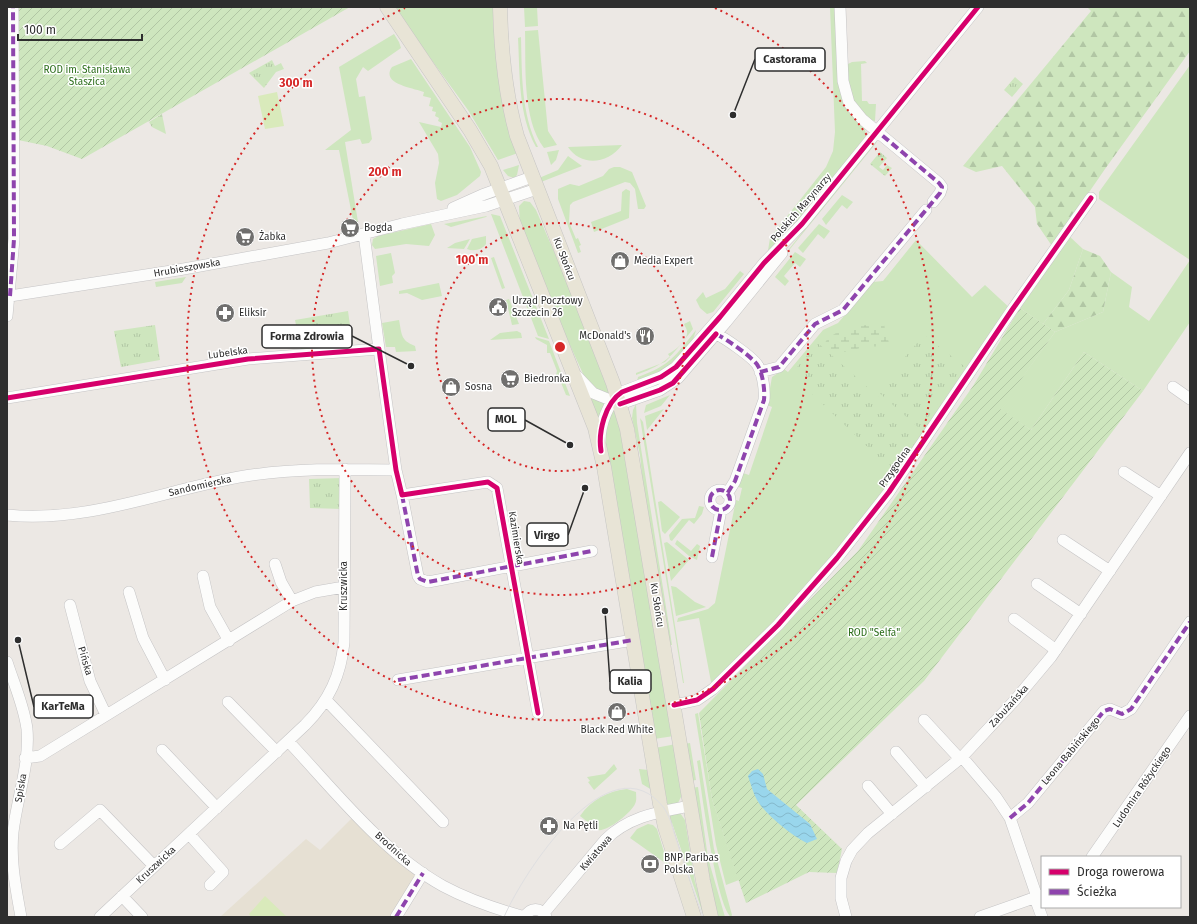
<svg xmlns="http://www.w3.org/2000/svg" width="1197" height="924" font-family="'Fira Sans',sans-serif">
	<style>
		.education { fill: #e6e0d3 }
		.grass { fill: #cee6be }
		.forest { fill: url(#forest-firs) }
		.wetland { fill: url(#wetland-marsh) }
		.park { fill: url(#park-tufts) }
		.garden { fill: url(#garden-furrows) }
		.pitch { fill: #d9eabb }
		.water { fill: url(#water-waves) }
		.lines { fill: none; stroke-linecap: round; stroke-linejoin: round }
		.minor-casing { stroke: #c5c4c5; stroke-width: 12 }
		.major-casing { stroke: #c6c5c4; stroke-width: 15 }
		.minor { stroke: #fcfcfb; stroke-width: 11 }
		.major { stroke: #e8e4d6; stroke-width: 14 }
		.tram { stroke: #dfdfe1; stroke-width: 1 }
		.quiet { stroke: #8e44ad; stroke-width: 4; stroke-dasharray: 8 4; stroke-linecap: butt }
		.cycleway-casing { stroke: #fff; stroke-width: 8 }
		.cycleway { stroke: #d6006c; stroke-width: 5 }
		.ring { fill: none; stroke: #d62828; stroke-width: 2; stroke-dasharray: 2 4 }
		.labels { text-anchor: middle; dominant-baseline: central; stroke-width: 3; stroke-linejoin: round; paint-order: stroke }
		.park-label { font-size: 10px; fill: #2c6e1b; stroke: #fff }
		.street-label { font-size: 10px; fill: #2e2e2e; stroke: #fff }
		.poi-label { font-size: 10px; fill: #2e2e2e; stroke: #fff; text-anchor: start }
		.centre { fill: #d62828; stroke: #fff; stroke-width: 2 }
		.ring-label { font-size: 12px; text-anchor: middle; font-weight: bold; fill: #d62828; stroke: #fff; stroke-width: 3; stroke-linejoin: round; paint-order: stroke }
		.leader { fill: none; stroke: #2e2e2e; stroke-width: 1.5 }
		.callout-dot { fill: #2e2e2e; stroke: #fff; stroke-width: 1.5 }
		.callout { fill: #fff; stroke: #2e2e2e; stroke-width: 1.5 }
		.callout-label { font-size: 11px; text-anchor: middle; font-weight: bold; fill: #2e2e2e }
	</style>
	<defs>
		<pattern id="forest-firs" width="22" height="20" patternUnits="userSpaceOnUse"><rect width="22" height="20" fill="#cee6be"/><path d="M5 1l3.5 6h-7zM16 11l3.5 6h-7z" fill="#b1c6a4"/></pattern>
		<pattern id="wetland-marsh" width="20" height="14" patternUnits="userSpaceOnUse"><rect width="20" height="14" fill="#cee6be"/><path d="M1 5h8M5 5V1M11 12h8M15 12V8" fill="none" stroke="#b1c6a4"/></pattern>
		<pattern id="park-tufts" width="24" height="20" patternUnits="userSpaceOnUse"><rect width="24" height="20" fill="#cee6be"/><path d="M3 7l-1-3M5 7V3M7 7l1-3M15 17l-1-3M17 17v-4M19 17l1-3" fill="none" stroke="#b1c6a4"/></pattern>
		<pattern id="garden-furrows" width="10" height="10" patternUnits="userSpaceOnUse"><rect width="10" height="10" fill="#cee6be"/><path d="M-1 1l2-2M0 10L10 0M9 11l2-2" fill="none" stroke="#b1c6a4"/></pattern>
		<pattern id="water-waves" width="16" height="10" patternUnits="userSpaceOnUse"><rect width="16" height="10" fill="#99d6ec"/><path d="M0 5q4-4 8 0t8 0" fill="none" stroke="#84b8cb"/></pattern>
	</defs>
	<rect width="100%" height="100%" fill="#ece8e4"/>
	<path class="education" d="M353,817L416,875L392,917H220L306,839L320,850Z"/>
	<path class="grass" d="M393,7H495L518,153L498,160L468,110Z
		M524,7H537L538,26L525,27Z
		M830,7H836L839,87C843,103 867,122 866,136L812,205L767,257L770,238L826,167L833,151L835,132Z
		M538,30L548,131L557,145L544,148C522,119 526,66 525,31Z
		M394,34L399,42L401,48L368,71L363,67L356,79L359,97L365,96L372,139L369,143L362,144L360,139L345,142L358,222L354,225L339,150H325L351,130L339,67Z
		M521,37C522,75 521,113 538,147H536C518,114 520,75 518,38Z
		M411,59L470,147L481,172L480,176L457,195L441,201L437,199L435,183L439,163L438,154L419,122L441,127L442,123L438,121L439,118L435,116L436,112L432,111L433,107L429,106L431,98L423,96L424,92C414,88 380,84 392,67Z
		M865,61L867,63L861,64L862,101H867L869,104H876L875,121C857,119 841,79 848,64L852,62Z
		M1190,65V322L1143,391L1084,352L1031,430L999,409L1055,332L1103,312L1111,272L1132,287L1129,307L1149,321L1190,260L1099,199V192Z
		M877,142L786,254H785L872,145Z
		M622,145C608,164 581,167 568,147Z
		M559,150L556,160L551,165L547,152Z
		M568,156L582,166L541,182L539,178L558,170Z
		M519,165L517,175L514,178L508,176L503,170Z
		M614,167H620L632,172L646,206L644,209H638L635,189L630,183L625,182L573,202L570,205L569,222L576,239L578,238L581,245L579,246L581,252L578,253L558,199V189L570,184L579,186L603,176L609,169Z
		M626,189L630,191L629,218L594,232L591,222L621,211L622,192Z
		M842,195L853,202L847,209L842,205L826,225L822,219Z
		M524,201L530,202L536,210L585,323L611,395L601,393L584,376L549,299L520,227L519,206Z
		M491,214L500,216L549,339L538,336Z
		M487,216L486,217L451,227L444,224Z
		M431,224L435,235L429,246L406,244L375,249L372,245L373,239L378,236Z
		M819,224L830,231L824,239L818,234L803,253L798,248Z
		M486,236V244C483,249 474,252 467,249L472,239Z
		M1069,236L1083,249L1069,290L1043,324L1020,308Z
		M470,239L464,249L447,248L455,243Z
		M916,240L972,297L985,285L1012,310L865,524L716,687L711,682L699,618L677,622L678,618L708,609L715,603L736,500L739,501L742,488L738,487L743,473L749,475L772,407L767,405L772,377L784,369L788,372L823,330L838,323L873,282L883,281Z
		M795,252L806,259L800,267L795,263L784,276L789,281L785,286L775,277Z
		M391,253L395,273L392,276L393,283L380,286L376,256Z
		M494,257L505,288L502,289L491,258Z
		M740,271L744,274L713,312L707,314L700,308L696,300L703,292L706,298L725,289Z
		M186,277L182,283L156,287L155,282Z
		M439,283L442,296L422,300L407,293L399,294V291Z
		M509,299L519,324L512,325L506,300Z
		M399,320C402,334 400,340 415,346L416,351L396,352L395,347H386L382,323Z
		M690,321L693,329C672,355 669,363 636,375V373L665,362L670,357L668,354C675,351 686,341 687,334C688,330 685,327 684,324Z
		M696,330L693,340L666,369L637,382L638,377C671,365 675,356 696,330Z
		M517,331L521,333L522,338L490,340L500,333Z
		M535,337L549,341L570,396L566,395L558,375H556L557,371L550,353H547V345L536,339Z
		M585,390L609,403L599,427Z
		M670,395L661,406L644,413L646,405Z
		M636,404L637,423L672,645H668L645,505L640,455L632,418L633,410Z
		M614,409L617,410L674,736L654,739L605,446L607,424Z
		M664,409L647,430L645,416Z
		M640,418L643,422L684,683H683Z
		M661,501L680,517L665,534L662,531L658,502Z
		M699,506L704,507L702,514L694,524L689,520L672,541L670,540L669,535L682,519L695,518Z
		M677,540L691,551L697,544L700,546L697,560L689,556L675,544Z
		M667,542L689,560L671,581L664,543Z
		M671,586L676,587L695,602L706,607L676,616Z
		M698,713L712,799L739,880L726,885L716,845L695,714Z
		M690,743L696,780L690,781L684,744Z
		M676,744L682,795L678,803L667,805L655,748Z
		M700,760L714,849L732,915L731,917C716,905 701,786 697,761Z
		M614,764L617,769L594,790L588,782L590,781L587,777L605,774Z
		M639,769L648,770L652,790L642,784Z
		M698,787L708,858L725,917H716L691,788Z
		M627,789L636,792C636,796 637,800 635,804C631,813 607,832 598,830L580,816C591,800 608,791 627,789Z
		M680,813L685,820L695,882L706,917H704L670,817V815Z
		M648,824L653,825L657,829L668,865L630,838L637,829Z"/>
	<path class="forest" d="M1087,7H1190V51L1105,169L1052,246L1037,224L1035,207L1002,166L976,172L963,166L1091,11Z
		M1083,249L1100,256L1111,272L1103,312L1055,332L1043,324L1069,290Z"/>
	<path class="wetland" d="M880,323L884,325L889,343L883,347L866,346L851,351L832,353L824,345C829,329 865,325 880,323Z"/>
	<path class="park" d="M272,60L275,66L281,63L284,69L276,72L264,88L249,73Z
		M1015,77L1023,84L1012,97L1004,90Z
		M162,114L166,134L152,127L149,122Z
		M880,152L887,158L879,167L883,170L887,165L892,168L885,176L870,164Z
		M348,311L353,347L301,350L295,320Z
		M155,325L160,360L121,367L114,331Z
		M924,335L964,366L920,429L876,390Z
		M818,343L922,436L896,474L791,374Z
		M343,478L342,509L310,508L309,479Z"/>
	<path class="garden" d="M17,7H350L82,159L47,146L18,140Z
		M1020,308L1055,332L1000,409L1031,430L1084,352L1143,391L924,681L796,805L842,849L837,873L809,872L746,903L712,799L699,713L858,551L973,386Z"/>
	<path class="pitch" d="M277,92L284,126L265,129L258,96Z
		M265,896L287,917H251L249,914Z"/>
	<path class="water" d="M758,769L763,774L767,789L810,824L817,839L807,843C792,836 765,814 757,800C753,793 751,784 748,776L752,771Z"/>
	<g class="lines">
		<g class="minor-casing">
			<path id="minor" d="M840,7L843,81L849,103L862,119L939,183L942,187L940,193L933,202
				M453,208L482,195L532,177
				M364,234L379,349
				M10,296L178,270L328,243L402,224L486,206L537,189
				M7,316L14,239L13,7
				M716,334C725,338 754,358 758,366C763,375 765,390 764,400L735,481L727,494
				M760,372L779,367L815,324L843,310L926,210
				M577,376L593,393L620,404L660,390L678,378L726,322L782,253
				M1173,387L1190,399
				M7,398L248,359L379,349L396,470L402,495L488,482L497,488L538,713
				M600,441C600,425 608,401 622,392L661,377L676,367L720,317L764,263L802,224L978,7
				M1124,472L1161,496
				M710 500a10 10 0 1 1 20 0a10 10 0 1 1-20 0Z
				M402,495L418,576L420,579L428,582L592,551
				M7,515C87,523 162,491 239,477C291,468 343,469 396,470
				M1063,540L1110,571
				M712,557L721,510
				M275,564L281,582L292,601
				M203,576L210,607L229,641
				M1037,584L1081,614
				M129,592L143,638L165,680
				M70,605L90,681L106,715
				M1014,619L1056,650
				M7,662C14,684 24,706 27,729C30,764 17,798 13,832C10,861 16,889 21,917
				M398,680L633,640
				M326,700L443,822
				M228,702L277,752
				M674,705L697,700L713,689L778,625L837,558L889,492L1012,310L1091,198
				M924,720L960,759
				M288,741C335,791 382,852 443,886C469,900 496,909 525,917
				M162,750L217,808
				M896,752L926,787
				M962,757L996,797L1010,818L1037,897
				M25,758L40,756L292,601L315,592L344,587
				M868,786L892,814
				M1010,818L1028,803L1104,711L1110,709L1122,714L1131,709L1190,622
				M189,834L223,872L210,885
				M60,844L100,810L154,866
				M1092,857L1190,716
				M122,896L142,917
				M1035,898L1042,917
				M544,913L605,840C629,816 659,812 690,806
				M100,917L305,725C329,701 341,675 344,642L345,469
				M396,917L423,873
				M525,917C530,907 541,907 546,917
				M846,917L841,898V878L846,861L852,850L868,833L962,757L1015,700L1051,657L1190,453
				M980,917L1042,895"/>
		</g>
		<g class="major-casing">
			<path id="major" d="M387,7L470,130L491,166L595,428L604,467L660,804L665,827L694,917
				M500,7C501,51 505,93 517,136L613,383L627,429L703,881L711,917"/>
		</g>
		<use href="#minor" class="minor"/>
		<use href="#major" class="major"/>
		<path class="tram" d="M504,917C523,873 610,738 664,808C671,818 673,831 677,842C685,867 694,892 703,917"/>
		<path class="quiet" d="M10,296L14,239L13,7
			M716,334C725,338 754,358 758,366C763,375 765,390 764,400L735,481L727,494
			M760,372L779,367L815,324L843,310L940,193L942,187L939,183L877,131
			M710 500a10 10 0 1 1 20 0a10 10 0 1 1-20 0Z
			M402,495L418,576L420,579L428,582L592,551
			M712,557L721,510
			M398,680L633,640
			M1010,818L1028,803L1104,711L1110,709L1122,714L1131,709L1190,622
			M396,917L423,873"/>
		<g class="cycleway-casing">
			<path id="cycleway" d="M7,398L248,359L379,349L396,470L402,495L488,482L497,488L538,713
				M620,404L660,390L673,383L716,334
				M601,451C598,432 605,403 622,392L661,377L676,367L720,317L764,263L802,224L978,7
				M674,705L697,700L713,689L778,625L837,558L889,492L1012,310L1091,198"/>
		</g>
		<use href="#cycleway" class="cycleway"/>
	</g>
	<g class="ring">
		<circle cx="560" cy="347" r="124"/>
		<circle cx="560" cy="347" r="248"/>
		<path d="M715 8A373 373 0 1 1 405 8"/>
	</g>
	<defs>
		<g id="supermarket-disc" transform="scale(1)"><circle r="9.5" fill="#706f6e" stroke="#fff"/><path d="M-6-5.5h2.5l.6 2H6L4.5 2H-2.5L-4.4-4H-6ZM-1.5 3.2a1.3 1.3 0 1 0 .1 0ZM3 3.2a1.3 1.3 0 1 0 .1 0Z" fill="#fff"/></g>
		<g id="shop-disc" transform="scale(1)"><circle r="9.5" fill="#706f6e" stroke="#fff"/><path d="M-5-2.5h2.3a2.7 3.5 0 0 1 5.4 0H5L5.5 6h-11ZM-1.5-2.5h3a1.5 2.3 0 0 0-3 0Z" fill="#fff"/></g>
		<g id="civic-disc" transform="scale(1)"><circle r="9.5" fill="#706f6e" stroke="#fff"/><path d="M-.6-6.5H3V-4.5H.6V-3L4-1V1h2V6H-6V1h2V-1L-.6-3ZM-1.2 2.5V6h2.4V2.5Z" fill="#fff"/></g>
		<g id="pharmacy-disc" transform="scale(1)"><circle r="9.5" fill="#706f6e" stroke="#fff"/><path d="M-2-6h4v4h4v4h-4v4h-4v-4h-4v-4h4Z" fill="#fff"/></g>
		<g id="restaurant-disc" transform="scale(1)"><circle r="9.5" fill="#706f6e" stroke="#fff"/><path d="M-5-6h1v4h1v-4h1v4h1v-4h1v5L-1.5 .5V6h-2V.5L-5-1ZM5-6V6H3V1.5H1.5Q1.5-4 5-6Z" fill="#fff"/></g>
		<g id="bank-disc" transform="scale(1)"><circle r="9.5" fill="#706f6e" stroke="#fff"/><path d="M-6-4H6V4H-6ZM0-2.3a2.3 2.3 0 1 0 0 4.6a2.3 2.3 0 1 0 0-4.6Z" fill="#fff"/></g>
	</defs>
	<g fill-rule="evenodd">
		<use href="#supermarket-disc" x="350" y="228"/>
		<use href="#supermarket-disc" x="245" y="237"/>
		<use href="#shop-disc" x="620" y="261"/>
		<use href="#civic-disc" x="498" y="307"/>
		<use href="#pharmacy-disc" x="225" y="313"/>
		<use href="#restaurant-disc" x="645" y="336"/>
		<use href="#supermarket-disc" x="510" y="379"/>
		<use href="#shop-disc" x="451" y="387"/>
		<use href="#shop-disc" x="617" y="712"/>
		<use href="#pharmacy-disc" x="549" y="826"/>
		<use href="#bank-disc" x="650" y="864"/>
	</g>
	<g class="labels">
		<g class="park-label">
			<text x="87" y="70">ROD im. Stanisława<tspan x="87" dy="12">Staszica</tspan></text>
			<text x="874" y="633">ROD "Selfa"</text>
		</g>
		<g class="street-label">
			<text transform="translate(801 208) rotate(-49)">Polskich Marynarzy</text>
			<text transform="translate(564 259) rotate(69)">Ku Słońcu</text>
			<text transform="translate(187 268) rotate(-10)">Hrubieszowska</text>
			<text transform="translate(228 353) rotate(-8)">Lubelska</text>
			<text transform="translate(895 467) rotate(-55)">Przygodna</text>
			<text transform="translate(200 486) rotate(-13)">Sandomierska</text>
			<text transform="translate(516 538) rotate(81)">Kazimierska</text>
			<text transform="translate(344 586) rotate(-90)">Kruszwicka</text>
			<text transform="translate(657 605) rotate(81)">Ku Słońcu</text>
			<text transform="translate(85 661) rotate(74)">Pińska</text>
			<text transform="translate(1009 706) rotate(-48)">Zabużańska</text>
			<text transform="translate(1071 751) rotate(-50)">Leona Babińskiego</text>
			<text transform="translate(1142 787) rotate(-56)">Ludomira Różyckiego</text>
			<text transform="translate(21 788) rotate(-80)">Spiska</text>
			<text transform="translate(393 849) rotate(42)">Brodnicka</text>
			<text transform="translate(596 853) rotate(-49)">Kwiatowa</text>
			<text transform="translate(156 865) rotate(-43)">Kruszwicka</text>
		</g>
		<g class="poi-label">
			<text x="364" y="228">Bogda</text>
			<text x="259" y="237">Żabka</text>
			<text x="634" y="261">Media Expert</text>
			<text x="512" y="301">Urząd Pocztowy<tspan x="512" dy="12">Szczecin 26</tspan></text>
			<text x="239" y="313">Eliksir</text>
			<text x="631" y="336" text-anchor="end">McDonald's</text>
			<text x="524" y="379">Biedronka</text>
			<text x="465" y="387">Sosna</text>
			<text x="617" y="730" text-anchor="middle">Black Red White</text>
			<text x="563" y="826">Na Pętli</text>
			<text x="664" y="858">BNP Paribas<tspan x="664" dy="12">Polska</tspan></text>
		</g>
	</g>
	<circle cx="560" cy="347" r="6" class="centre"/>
	<g class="ring-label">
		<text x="296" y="87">300 m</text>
		<text x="385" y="176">200 m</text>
		<text x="472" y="264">100 m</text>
	</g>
	<path class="leader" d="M733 115L755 59M411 366L352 336M570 445L525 420M585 488L568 535M605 611L610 682M18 640L34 707"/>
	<g class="callout-dot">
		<circle cx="733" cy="115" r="4"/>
		<circle cx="411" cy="366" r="4"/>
		<circle cx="570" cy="445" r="4"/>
		<circle cx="585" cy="488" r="4"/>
		<circle cx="605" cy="611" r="4"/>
		<circle cx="18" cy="640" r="4"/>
	</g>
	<g class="callout">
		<rect x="755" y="48" width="70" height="23" rx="4"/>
		<rect x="262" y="325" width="90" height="23" rx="4"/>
		<rect x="488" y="408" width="37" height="23" rx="4"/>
		<rect x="527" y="523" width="41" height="23" rx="4"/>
		<rect x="610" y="670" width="41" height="23" rx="4"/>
		<rect x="34" y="695" width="59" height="23" rx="4"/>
	</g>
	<g class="callout-label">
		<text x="790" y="63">Castorama</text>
		<text x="307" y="340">Forma Zdrowia</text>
		<text x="506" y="423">MOL</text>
		<text x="547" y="539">Virgo</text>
		<text x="630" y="685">Kalia</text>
		<text x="63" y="710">KarTeMa</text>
	</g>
	<rect width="1197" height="924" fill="none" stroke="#2e2e2e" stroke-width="16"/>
	<rect x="1041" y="856" width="140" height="52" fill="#ffffff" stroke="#ababab"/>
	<rect x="1049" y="869" width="20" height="6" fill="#d6006c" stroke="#ababab"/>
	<text x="1077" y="876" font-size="12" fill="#2e2e2e">Droga rowerowa</text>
	<rect x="1049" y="889" width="20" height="6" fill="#8e44ad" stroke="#ababab"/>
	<text x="1077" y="896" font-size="12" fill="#2e2e2e">Ścieżka</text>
	<path d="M18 34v6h124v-6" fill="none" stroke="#2e2e2e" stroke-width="2"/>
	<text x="24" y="34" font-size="12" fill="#2e2e2e" stroke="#ffffff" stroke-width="3" paint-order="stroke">100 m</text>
</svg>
